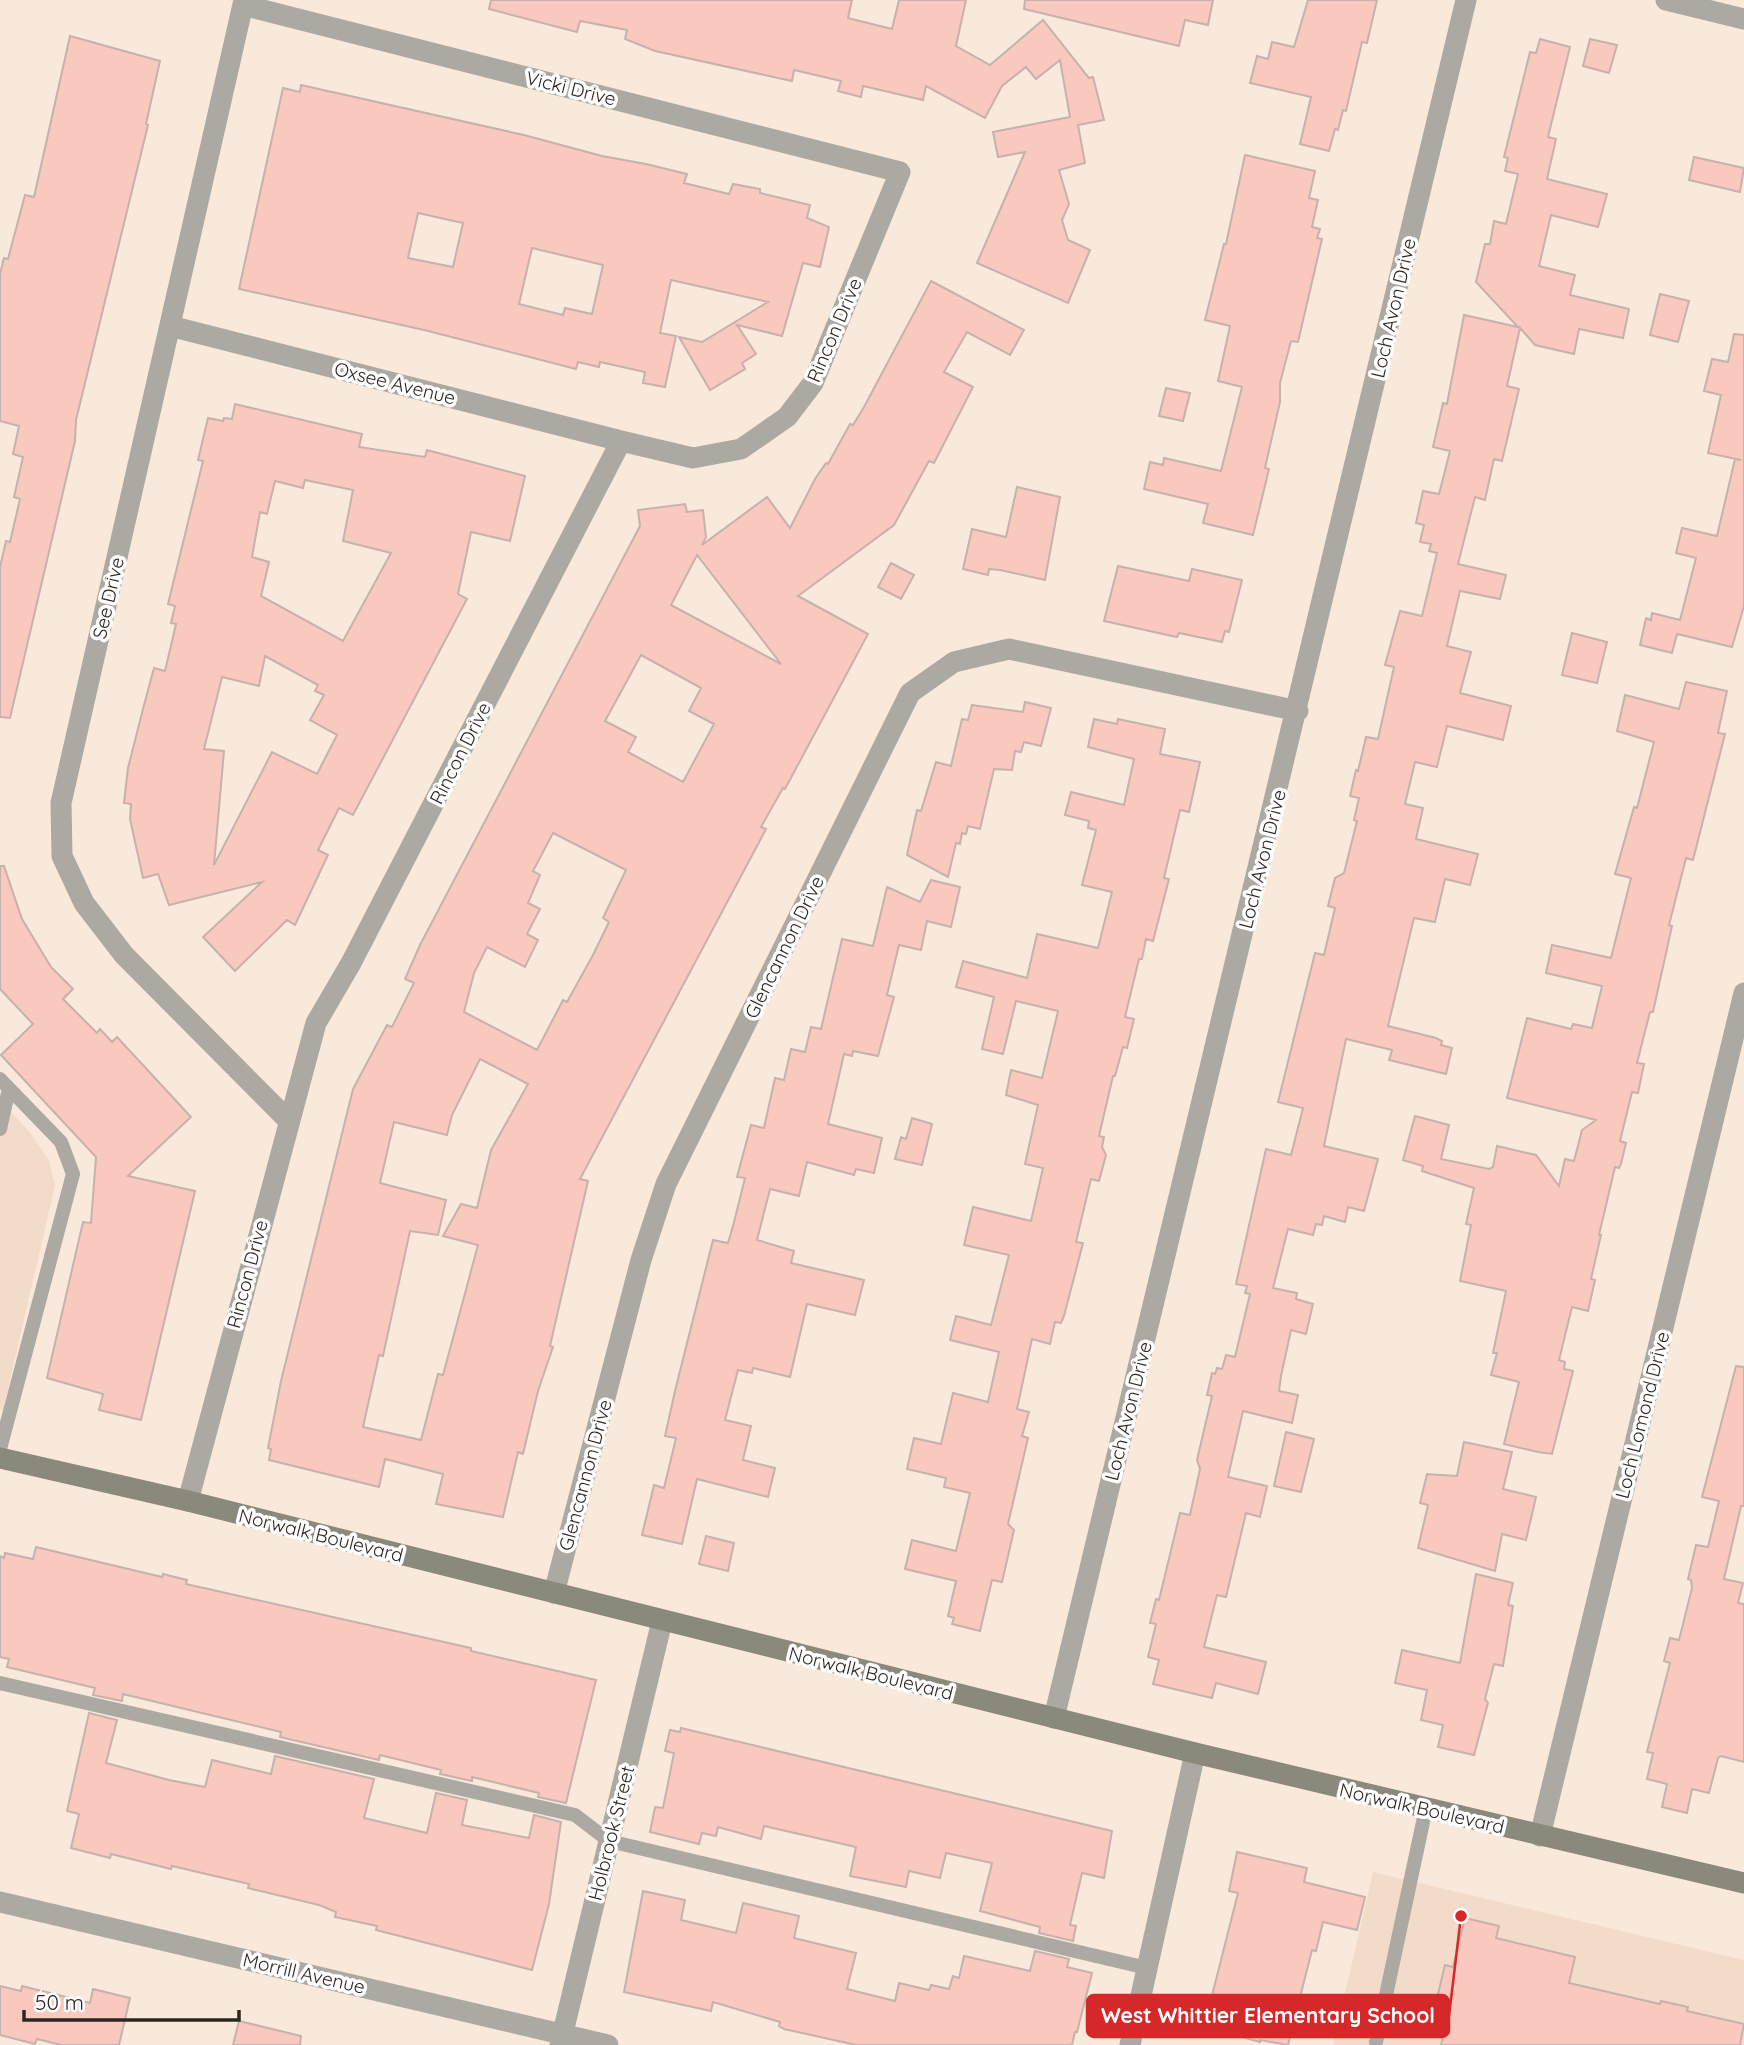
<svg xmlns="http://www.w3.org/2000/svg" width="1744" height="2045" font-family="Quicksand,sans-serif">
	<style>
		.built { fill: #f2dcc9 }
		.building { fill: #f9c8be; stroke: #c7b1ad; stroke-width: 2; fill-rule: evenodd }
		.lines { fill: none; stroke-linecap: round; stroke-linejoin: round }
		.service { stroke: #aba9a1; stroke-width: 14 }
		.minor { stroke: #aba9a1; stroke-width: 21 }
		.secondary { stroke: #8b887c; stroke-width: 21 }
		.labels { text-anchor: middle; dominant-baseline: central; stroke-width: 7; stroke-linejoin: round; paint-order: stroke }
		.street-label { font-size: 19px; fill: #2c2621; stroke: #fff }
		.leader { fill: none; stroke: #d62828; stroke-width: 2.5 }
		.callout-dot { fill: #d62828; stroke: #fff; stroke-width: 2.5 }
		.callout { fill: #d62828; stroke: #d62828; stroke-width: 2.5 }
		.callout-label { font-size: 21px; text-anchor: middle; font-weight: bold; fill: #fff }
	</style>
	<rect width="100%" height="100%" fill="#f9e9db"/>
	<path class="built" d="M0,1101L30,1132L49,1160L55,1186L3,1410L0,1409Z
		M1373,1872L1744,1960V2045H1333Z"/>
	<path class="building" d="M491,0H852L848,18L892,29L899,0H966L956,46L990,65L1043,20L1089,78L1093,77L1104,120L1078,125L1085,163L1059,170L1069,204L1062,220L1068,240L1090,250L1068,303L977,263L1025,152L998,157L993,132L1070,117L1060,60L1036,79L1026,67L1002,86L985,118L926,86L923,100L863,86L861,97L838,91L841,81L794,70L792,81L655,51L625,39L627,30L580,21L577,32L489,9Z
		M1025,0H1213L1208,25L1185,20L1179,46L1024,9Z
		M1308,0H1377L1367,43L1362,42L1346,111L1343,110L1338,130L1335,129L1329,151L1300,144L1311,97L1250,83L1257,56L1268,59L1272,42L1294,47Z
		M70,36L160,61L146,124L148,125L76,420L75,441L10,718L0,717V567L6,541L10,542L20,499L14,497L23,457L13,454L19,426L0,421V274L4,258L8,259L25,195L34,197Z
		M1540,39L1570,47L1548,137L1556,139L1547,179L1607,194L1598,227L1551,215L1539,266L1575,275L1570,295L1629,309L1623,338L1579,329L1574,354L1535,345L1520,328L1507,386L1519,389L1502,461L1494,459L1485,500L1475,497L1458,564L1506,575L1500,599L1460,591L1447,646L1471,652L1460,693L1511,706L1503,740L1447,726L1437,767L1415,762L1405,804L1423,808L1416,839L1478,854L1470,885L1445,879L1435,922L1414,918L1388,1026L1436,1038L1442,1041L1441,1045L1452,1048L1446,1074L1389,1060L1392,1050L1346,1039L1324,1146L1378,1159L1364,1211L1348,1207L1345,1222L1324,1216L1322,1225L1316,1224L1313,1235L1288,1229L1273,1288L1297,1293L1296,1299L1313,1304L1306,1334L1291,1330L1281,1376L1279,1391L1298,1395L1292,1423L1243,1411L1228,1477L1267,1486L1260,1517L1246,1513L1226,1597L1217,1595L1204,1647L1266,1662L1258,1694L1216,1683L1212,1698L1153,1684L1159,1660L1148,1657L1156,1624L1150,1623L1156,1599L1159,1600L1180,1513L1190,1515L1200,1469L1197,1460L1212,1396L1207,1395L1212,1373L1215,1374L1217,1368L1222,1369L1226,1355L1235,1357L1250,1294L1245,1293L1247,1286L1236,1284L1266,1149L1291,1155L1303,1108L1278,1102L1315,953L1324,955L1335,908L1328,906L1335,878L1344,873L1357,821L1354,820L1359,798L1350,796L1356,770L1358,771L1366,737L1378,739L1394,667L1385,665L1400,611L1422,616L1437,553L1429,551L1431,544L1420,542L1424,525L1416,523L1423,491L1439,494L1450,451L1433,447L1443,403L1447,404L1464,315L1518,327L1476,282L1485,244H1490L1494,221L1506,224L1518,174L1505,171L1508,158L1504,157L1530,52L1536,53Z
		M1590,39L1617,45L1609,73L1583,66Z
		M301,85L524,135L602,156L646,164L687,174L684,183L729,194L733,184L760,189V193L810,205L807,218L829,227L820,267L803,263L782,336L737,325L756,354L742,363L745,369L710,390L679,337L702,342L768,302L671,280L660,333L676,336L665,387L643,383L645,372L600,362L599,367L578,362L576,369L424,330L239,289L283,88L300,92ZM418,213L463,223L453,267L408,258ZM532,248L603,265L592,314L565,308L563,315L519,304Z
		M1245,155L1315,171L1309,198L1318,200L1312,227L1320,229L1317,238L1322,239L1298,342L1291,341L1280,383V402L1265,468L1269,469L1253,535L1203,523L1208,504L1144,489L1150,462L1163,465L1164,458L1221,471L1242,387L1218,381L1230,326L1205,320L1224,244H1226Z
		M1694,157L1744,168L1740,192L1689,180Z
		M931,281L1024,330L1010,355L967,332L944,372L973,387L934,463L929,461L894,525L798,596L868,634L785,789L783,788L761,827L766,829L580,1179L588,1181L550,1346L553,1347L538,1391L523,1454L518,1452L503,1517L436,1504L443,1474L385,1459L379,1487L269,1460L271,1449L268,1448L281,1381L353,1089L387,1025L392,1027L414,983L405,979L420,945L640,526L638,510L685,504L687,512L703,510L706,537L702,545L767,497L790,528L815,479L826,463L828,464L850,424L853,425L864,407ZM697,555L781,664L671,605ZM641,655L701,688L689,711L714,724L683,782L628,752L636,737L605,721ZM553,833L626,870L603,918L609,922L593,955L567,1002L563,1000L537,1050L464,1012L474,973L487,947L525,967L538,940L527,934L540,909L528,903L540,875L533,871ZM480,1059L528,1084L491,1150L477,1208L461,1204L443,1236L478,1245L443,1375L438,1374L421,1440L363,1427L379,1355L383,1356L410,1231L438,1235L446,1200L380,1183L394,1122L447,1135L452,1115Z
		M1660,294L1689,301L1678,342L1650,335Z
		M1734,334L1744,335V606L1732,647L1677,634L1672,653L1640,645L1646,618L1651,620L1652,613L1680,620L1696,558L1676,553L1682,528L1717,536L1735,459L1741,460L1708,453L1721,395L1704,391L1712,359L1728,362Z
		M1166,388L1190,393L1183,421L1159,416Z
		M235,404L362,434L359,447L425,457L427,450L525,476L510,541L471,532L458,594L467,599L353,815L339,808L318,850L328,855L295,925L287,920L235,971L203,937L262,882L169,905L158,874L143,878L130,819L131,804L124,803L128,768L144,705L154,668L165,671L176,624L171,623L175,606L168,604L203,461L198,460L208,418L223,421L224,418L232,419ZM305,480L353,490L343,541L391,553L343,641L261,596L269,562L252,557L260,512L267,514L275,481L303,488ZM265,656L318,685L315,691L324,695L310,720L337,735L317,774L272,752L214,865L224,751L204,749L222,677L259,686Z
		M1017,487L1060,497L1045,580L1000,570L989,569L988,575L963,569L972,529L1006,537Z
		M891,563L914,575L901,599L878,587Z
		M1118,566L1189,581L1192,569L1242,580L1229,632L1225,631L1222,642L1179,633L1177,637L1104,621Z
		M1572,633L1607,642L1597,683L1562,675Z
		M1686,682L1727,691L1718,733L1725,734L1693,860L1686,858L1669,925L1672,926L1653,1012H1650L1637,1063L1644,1064L1638,1093L1632,1092L1620,1141L1626,1143L1621,1164L1619,1168L1615,1167L1599,1235H1601L1591,1279L1595,1280L1588,1311L1572,1307L1559,1360L1565,1362L1564,1369L1573,1371L1552,1454L1538,1452L1504,1444L1519,1382L1491,1375L1497,1353H1493L1506,1291L1460,1281L1471,1225L1466,1224L1474,1188L1422,1171L1423,1166L1403,1160L1415,1116L1449,1125L1441,1159L1489,1169L1493,1167L1497,1146L1536,1155L1559,1186L1565,1159L1574,1161L1582,1130L1596,1120L1507,1098L1527,1018L1571,1029L1573,1024L1592,1028L1602,986L1546,973L1552,945L1611,958L1631,878L1615,874L1634,807L1637,808L1654,742L1617,731L1625,695L1679,709Z
		M1025,702L1051,708L1041,746L1024,742L1021,752L1015,751L1012,770L994,769L980,829L968,826L966,834L962,833L960,844L956,843L948,877L907,855L917,810L921,811L936,762L951,766L962,719L968,720L972,705L1023,712Z
		M1094,719L1117,724L1118,719L1165,729L1160,754L1200,762L1189,812L1180,810L1164,878L1169,879L1153,941L1146,939L1142,959H1139L1125,1017L1134,1019L1127,1048L1123,1047L1115,1076H1113L1099,1136L1104,1137L1102,1147L1106,1155L1099,1181L1091,1179L1076,1242L1083,1243L1064,1316L1061,1323L1055,1322L1050,1344L1032,1339L1017,1409L1029,1412L1022,1436L1028,1438L1008,1524L1014,1530L1002,1582L992,1580L980,1631L952,1624L954,1618L948,1616L956,1581L905,1569L912,1540L956,1551L970,1493L944,1487L946,1478L907,1469L914,1438L941,1444L953,1393L988,1402L999,1352L950,1340L956,1316L991,1325L1009,1255L964,1245L973,1207L1031,1221L1043,1168L1025,1164L1038,1105L1006,1095L1011,1070L1042,1078L1058,1011L1016,1001L1003,1054L982,1049L994,997L956,987L963,961L1027,978L1037,934L1098,948L1112,892L1082,885L1096,830L1088,828L1089,821L1065,815L1071,792L1124,805L1134,759L1088,747Z
		M0,866H4L22,919L51,967L73,989L63,999L97,1033L100,1029L112,1042L117,1037L191,1117L128,1176L195,1191L141,1420L99,1410L103,1394L47,1378L83,1222L91,1223L96,1157L1,1055L33,1024L0,989Z
		M931,880L960,887L951,927L927,921L921,950L899,945L887,995L894,997L878,1056L853,1051L852,1056L844,1054L828,1124L882,1138L874,1173L856,1169L854,1175L807,1162L799,1196L770,1189L757,1240L794,1251L791,1263L864,1280L855,1315L807,1304L790,1377L753,1368L752,1373L738,1370L725,1420L751,1426L743,1460L775,1468L768,1497L697,1479L682,1544L642,1535L654,1485L664,1488L676,1438L665,1436L675,1391L713,1240L728,1243L733,1226L745,1178L737,1177L751,1125L764,1128L775,1078L784,1080L791,1049L805,1052L811,1027L821,1029L842,939L873,946L887,887L920,902Z
		M912,1118L932,1124L922,1165L895,1159L901,1137L906,1139Z
		M1736,1366L1744,1367V1506H1741L1724,1579L1743,1583L1738,1603L1744,1604V1762L1721,1756L1718,1758L1709,1793L1692,1789L1687,1813L1662,1807L1667,1784L1647,1779L1653,1753L1647,1752L1670,1663L1664,1661L1670,1638L1679,1640L1692,1588L1691,1580L1688,1579L1696,1545L1708,1547L1719,1501L1702,1497Z
		M1286,1432L1314,1439L1301,1492L1274,1486Z
		M1464,1442L1512,1452L1503,1489L1536,1497L1526,1540L1502,1534L1495,1571L1418,1548L1428,1505L1420,1503L1427,1474L1457,1476Z
		M706,1536L734,1543L728,1571L699,1564Z
		M36,1547L162,1577L163,1574L187,1580L186,1584L471,1648V1651L596,1680L566,1803L538,1797L539,1793L472,1777V1781L440,1774L441,1770L380,1755L379,1760L280,1737L281,1732L123,1694L122,1701L93,1695L95,1688L7,1667L9,1659L0,1657V1556L4,1558L5,1553L33,1559Z
		M1476,1574L1513,1583L1508,1605L1513,1606L1503,1666L1494,1664L1485,1699L1488,1703L1474,1755L1438,1747L1443,1725L1421,1720L1427,1690L1395,1683L1402,1650L1460,1663Z
		M89,1713L117,1720L106,1763L169,1780L205,1787L212,1760L271,1774L275,1756L374,1779L364,1818L427,1833L436,1793L467,1800L462,1825L529,1838L534,1815L561,1822L549,1904L532,1970L376,1930L377,1926L335,1917L336,1912L319,1905L248,1888L249,1884L172,1866L171,1869L111,1854L110,1858L71,1848L79,1814L67,1811Z
		M681,1728L1112,1831L1104,1878L1082,1873L1070,1925L1076,1926L1073,1941L1039,1933L1040,1927L980,1911L992,1863L946,1853L940,1878L909,1871L906,1887L850,1876L856,1847L764,1826L761,1839L718,1827L716,1836L702,1833L699,1844L650,1832L655,1807L663,1808L674,1753L665,1751L670,1730L680,1732Z
		M1237,1852L1307,1868L1304,1882L1365,1897L1357,1930L1323,1922L1316,1951L1312,1950L1288,2045L1260,2040V2042L1204,2027L1238,1893L1229,1891Z
		M643,1891L685,1900L681,1920L736,1933L743,1903L799,1916L794,1938L856,1953L847,1989L895,2001L899,1983L929,1990L931,1985L949,1989L953,1976L959,1978L964,1956L1030,1971L1035,1951L1069,1959L1067,1967L1092,1973L1077,2032H1075L1072,2045H856L784,2029L779,2026L780,2022L713,2002L711,2011L624,1992Z
		M1465,1918L1499,1926L1496,1938L1575,1957L1569,1983L1660,2004L1661,2001L1688,2007L1687,2011L1744,2024L1740,2045H1441L1448,2014L1434,2011L1445,1965L1453,1967Z
		M0,1986L21,1991L22,1986L90,2003L93,1989L130,1998L119,2045H61L37,2039L35,2044L0,2035Z
		M239,2021L301,2036L300,2045H233Z"/>
	<g class="lines">
		<path class="service" d="M0,1079L61,1142L73,1174L0,1449
			M0,1129L9,1089
			M0,1683L575,1815L609,1841L1147,1968
			M1376,2042L1426,1808"/>
		<path class="minor" d="M244,0L61,803L62,856L84,903L124,955L288,1120
			M1666,0L1744,19
			M170,326L621,441
			M188,1501L316,1023L351,963L621,441L693,458L741,449L787,417L813,383L900,172L243,5
			M554,1593L641,1260L666,1184L910,693L954,662L1009,649L1298,711
			M1054,1718L1466,0
			M1540,1836L1744,993
			M0,1902L608,2045
			M560,2045L662,1621
			M1130,2045L1195,1753"/>
		<path class="secondary" d="M0,1458L188,1501L1195,1753L1744,1883"/>
	</g>
	<g class="labels">
		<g class="street-label">
			<text transform="translate(571 88) rotate(14)">Vicki Drive</text>
			<text transform="translate(1393 308) rotate(-77)">Loch Avon Drive</text>
			<text transform="translate(834 330) rotate(-67)">Rincon Drive</text>
			<text transform="translate(395 383) rotate(14)">Oxsee Avenue</text>
			<text transform="translate(108 598) rotate(-77)">See Drive</text>
			<text transform="translate(460 753) rotate(-63)">Rincon Drive</text>
			<text transform="translate(1262 859) rotate(-76)">Loch Avon Drive</text>
			<text transform="translate(784 947) rotate(-64)">Glencannon Drive</text>
			<text transform="translate(247 1274) rotate(-75)">Rincon Drive</text>
			<text transform="translate(1128 1411) rotate(-76)">Loch Avon Drive</text>
			<text transform="translate(1642 1415) rotate(-76)">Loch Lomond Drive</text>
			<text transform="translate(585 1475) rotate(-75)">Glencannon Drive</text>
			<text transform="translate(321 1535) rotate(14)">Norwalk Boulevard</text>
			<text transform="translate(871 1673) rotate(14)">Norwalk Boulevard</text>
			<text transform="translate(1422 1808) rotate(13)">Norwalk Boulevard</text>
			<text transform="translate(611 1833) rotate(-76)">Holbrook Street</text>
			<text transform="translate(304 1973) rotate(13)">Morrill Avenue</text>
		</g>
	</g>
	<path class="leader" d="M1461 1916L1449 2016"/>
	<circle class="callout-dot" cx="1461" cy="1916" r="7"/>
	<rect class="callout" x="1087" y="1995" width="362" height="42" rx="7"/>
	<g class="callout-label">
		<text x="1268" y="2023">West Whittier Elementary School</text>
	</g>
	<path d="M24 2010v10h215v-10" fill="none" stroke="#2c2621" stroke-width="3.5"/>
	<text x="35" y="2010" font-size="21" fill="#2c2621" stroke="#ffffff" stroke-width="5" paint-order="stroke">50 m</text>
</svg>
